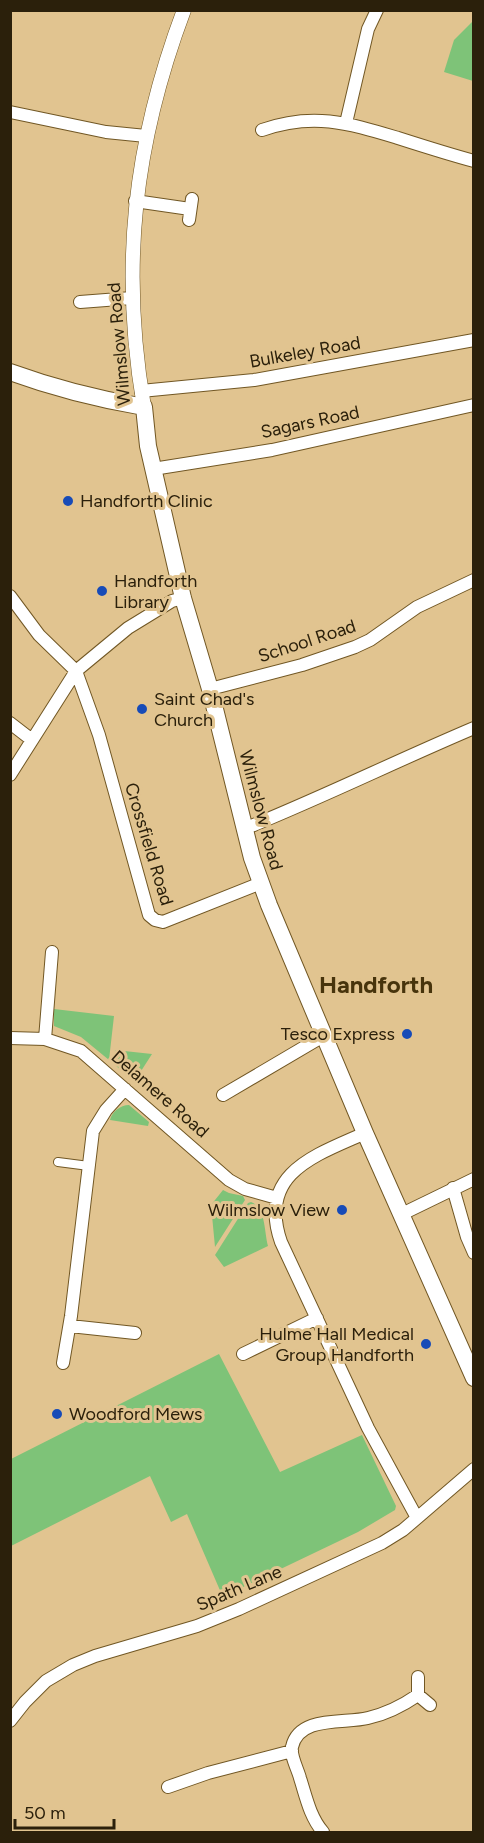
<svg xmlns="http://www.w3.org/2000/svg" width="484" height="1843" font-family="Figtree,sans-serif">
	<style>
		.green { fill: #7ec378 }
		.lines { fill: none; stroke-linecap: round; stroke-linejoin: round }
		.pedestrian-casing { stroke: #715724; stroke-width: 10 }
		.minor-casing { stroke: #715724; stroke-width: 14 }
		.tertiary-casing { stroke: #715724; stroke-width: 15 }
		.secondary-casing { stroke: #715724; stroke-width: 18 }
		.pedestrian { stroke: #fff; stroke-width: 8 }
		.minor { stroke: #fff; stroke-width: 12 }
		.tertiary { stroke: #fff; stroke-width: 14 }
		.secondary { stroke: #fff; stroke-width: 16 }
		.poi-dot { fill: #174bb7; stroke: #e1c490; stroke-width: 2 }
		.labels { text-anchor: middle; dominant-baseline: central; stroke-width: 6; stroke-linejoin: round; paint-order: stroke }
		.street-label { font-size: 18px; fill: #2b200b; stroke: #e1c490 }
		.poi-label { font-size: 18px; fill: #2b200b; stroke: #e1c490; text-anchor: start }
		.district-label { font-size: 24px; font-weight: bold; fill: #47340c; stroke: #e1c490 }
	</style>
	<rect width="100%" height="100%" fill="#e1c490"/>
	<path class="green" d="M473,21V81L444,72L454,40Z
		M54,1009L114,1016L109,1060L81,1037L54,1026Z
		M115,1050L152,1054L134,1082L114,1064Z
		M129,1105L149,1122L148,1126L110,1120C112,1112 120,1105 129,1105Z
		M223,1190L229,1193L243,1196L245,1200L215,1247L211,1205Z
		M251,1202C266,1208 264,1231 268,1246L224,1267L215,1255L248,1203Z
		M219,1354L280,1472L362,1435L396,1506L395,1510L358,1532L239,1589L222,1595L187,1514L171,1522L150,1476L11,1546V1459Z"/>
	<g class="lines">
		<g class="pedestrian-casing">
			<path id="pedestrian" d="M58,1162L89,1166"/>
		</g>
		<g class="minor-casing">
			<path id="minor" d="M10,112L106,132L146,136
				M346,123L368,29L377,10
				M262,130C313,112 348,123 398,138C423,146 448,154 474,161
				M135,201L190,209
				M189,220L192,199
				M80,302L132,298
				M141,391L254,380L474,340
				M153,469L272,450L474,405
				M10,596L39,635L76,671L99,735L149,915L155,920L163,922L261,883
				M210,689L302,665L355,647L370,640L417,607L474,580
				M10,723L32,740
				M10,775L76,671L128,628L172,601L183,598
				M244,829C321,798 396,761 474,728
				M10,1038L45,1039L81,1051L229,1180L245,1189L277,1198
				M45,1039L52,952
				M223,1095L325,1035
				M365,1133C316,1155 257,1173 281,1242L368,1428L417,1518
				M453,1188L467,1237L474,1253
				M402,1214L474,1179
				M70,1326L135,1333
				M243,1354L317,1318
				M63,1363L71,1316L93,1131L106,1110L125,1089
				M418,1677V1695L430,1705
				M10,1721L25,1702L46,1681L73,1665L95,1656L197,1626L239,1609L382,1543L403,1530L474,1469
				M168,1787L208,1773L292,1751
				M323,1832C310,1817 306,1797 300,1778C298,1770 290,1755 292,1747C299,1715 345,1724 368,1718C386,1714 402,1706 418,1695"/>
		</g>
		<g class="tertiary-casing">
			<path id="tertiary" d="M144,407C120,267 134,143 184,10"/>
		</g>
		<g class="secondary-casing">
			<path id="secondary" d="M10,372C54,388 97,399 144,407L148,446L183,598L210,689L252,858L269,905L365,1133L474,1378"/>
		</g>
		<use href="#pedestrian" class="pedestrian"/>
		<use href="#minor" class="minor"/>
		<use href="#tertiary" class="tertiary"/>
		<use href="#secondary" class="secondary"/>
	</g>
	<g class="poi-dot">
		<circle cx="68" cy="501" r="6"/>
		<circle cx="102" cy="591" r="6"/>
		<circle cx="142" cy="709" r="6"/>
		<circle cx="407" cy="1034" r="6"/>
		<circle cx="342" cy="1210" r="6"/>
		<circle cx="426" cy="1344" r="6"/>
		<circle cx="57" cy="1414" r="6"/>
	</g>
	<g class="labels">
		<g class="street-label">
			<text transform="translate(119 344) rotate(-95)">Wilmslow Road</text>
			<text transform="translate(305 352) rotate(-10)">Bulkeley Road</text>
			<text transform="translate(310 422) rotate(-12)">Sagars Road</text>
			<text transform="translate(307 641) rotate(-18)">School Road</text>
			<text transform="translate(261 810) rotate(75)">Wilmslow Road</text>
			<text transform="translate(149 844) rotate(73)">Crossfield Road</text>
			<text transform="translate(160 1094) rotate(41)">Delamere Road</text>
			<text transform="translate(239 1588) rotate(-23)">Spath Lane</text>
		</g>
		<g class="poi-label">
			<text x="80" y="501">Handforth Clinic</text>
			<text x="114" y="581">Handforth<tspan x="114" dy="21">Library</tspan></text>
			<text x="154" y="699">Saint Chad's<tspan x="154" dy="21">Church</tspan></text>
			<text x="395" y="1034" text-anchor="end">Tesco Express</text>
			<text x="330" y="1210" text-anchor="end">Wilmslow View</text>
			<text x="414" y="1334" text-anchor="end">Hulme Hall Medical<tspan x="414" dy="21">Group Handforth</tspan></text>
			<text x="69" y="1414">Woodford Mews</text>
		</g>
		<g class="district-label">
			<text x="376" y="984">Handforth</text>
		</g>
	</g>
	<rect width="484" height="1843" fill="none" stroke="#2b200b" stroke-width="24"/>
	<path d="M15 1819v9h99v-9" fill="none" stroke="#2b200b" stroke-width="3"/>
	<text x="24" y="1819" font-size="18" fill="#2b200b" stroke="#e1c490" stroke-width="4.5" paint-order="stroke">50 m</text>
</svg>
